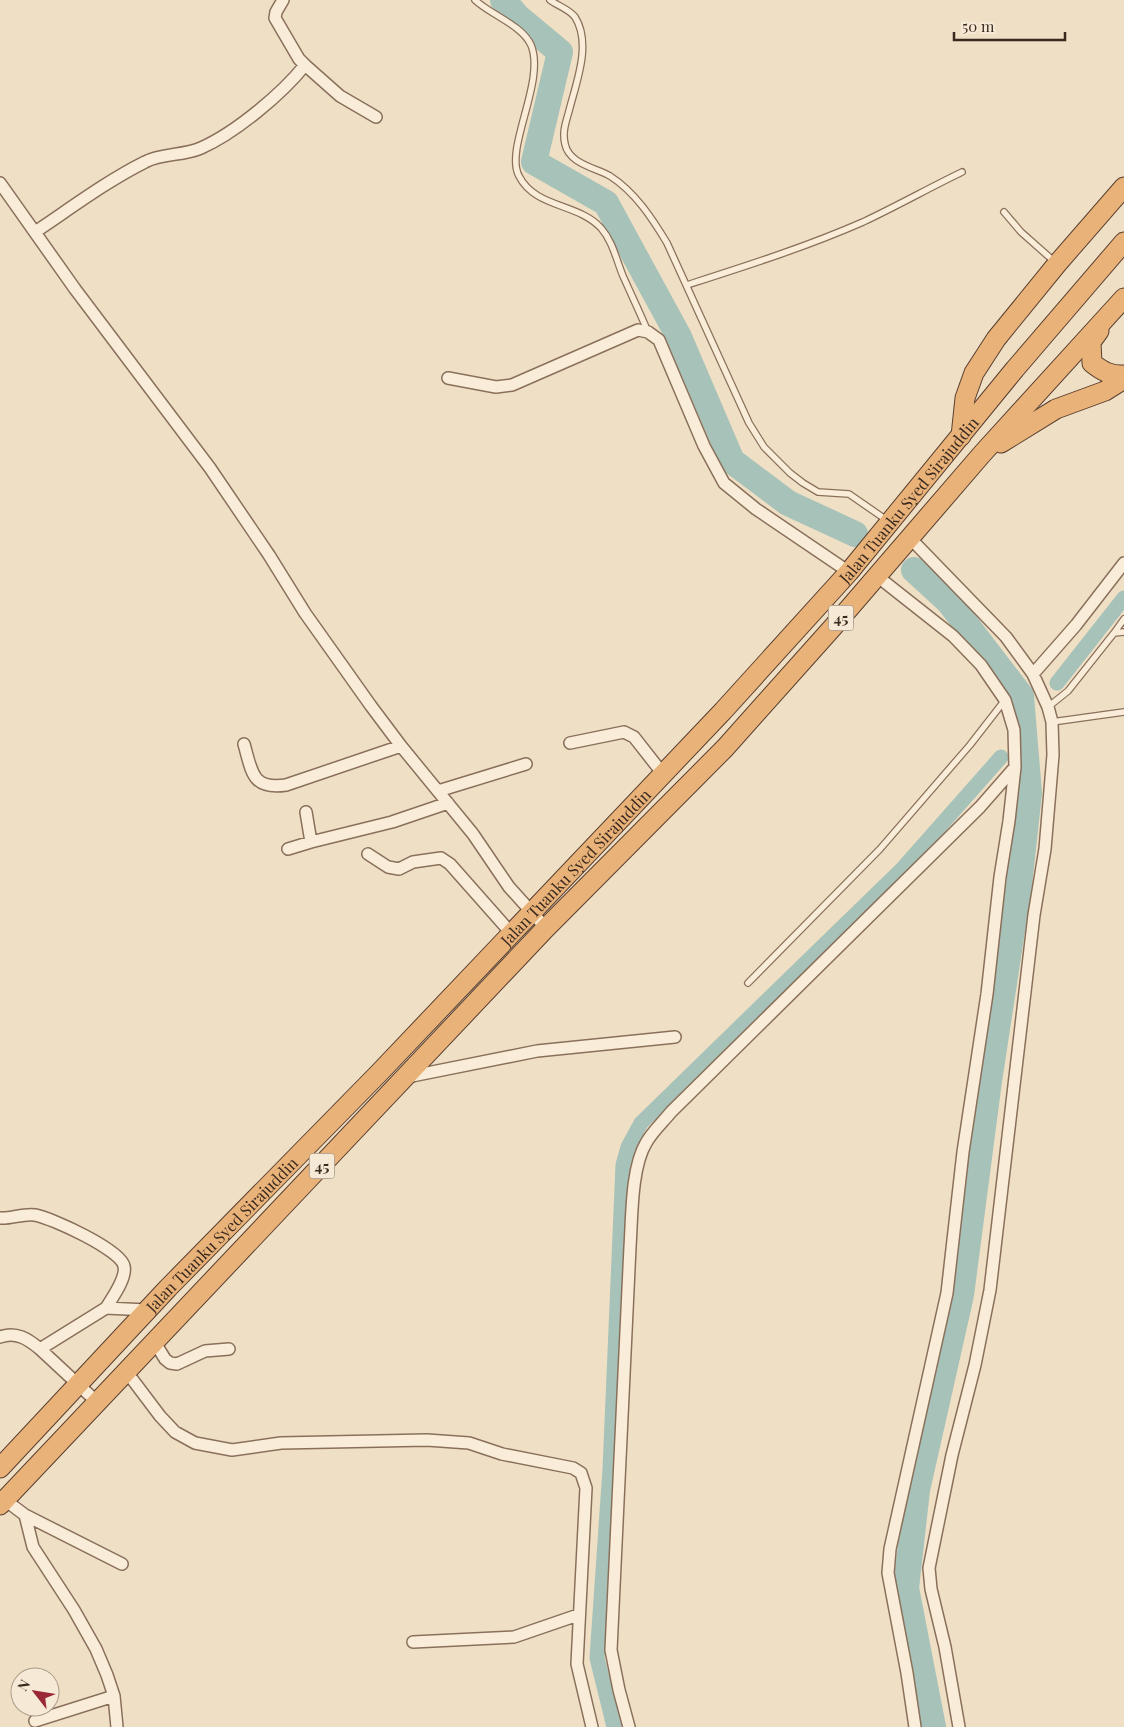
<svg xmlns="http://www.w3.org/2000/svg" width="1124" height="1727" font-family="'Playfair Display',serif">
	<style>
		.lines { fill: none; stroke-linecap: round; stroke-linejoin: round }
		.canal { stroke: #a7c2b8; stroke-width: 15 }
		.river { stroke: #a7c2b8; stroke-width: 26 }
		.service-casing { stroke: #8a705b; stroke-width: 8 }
		.minor-casing { stroke: #8a705b; stroke-width: 14 }
		.trunk-casing { stroke: #583e2f; stroke-width: 21 }
		.service { stroke: #f9edd9; stroke-width: 5.5 }
		.minor { stroke: #f9edd9; stroke-width: 11 }
		.trunk { stroke: #e8b279; stroke-width: 19 }
		.labels { text-anchor: middle; dominant-baseline: central; stroke-width: 4; stroke-linejoin: round; paint-order: stroke }
		.shield { fill: #f6e9d5; stroke: #726356; stroke-width: 1 }
		.shield-label { font-size: 15px; font-weight: bold; fill: #3a291f }
		.street-label { font-size: 16px; fill: #3a291f; stroke: #f6e9d5 }
	</style>
	<rect width="100%" height="100%" fill="#efdfc5"/>
	<g class="lines">
		<path class="canal" d="M1057,683L1124,598
			M614,1727L597,1658L610,1469L623,1165L628,1147L641,1123L903,868L1001,757"/>
		<path class="river" d="M503,0L518,17L560,52L534,162L606,203L679,337L732,461L788,503L855,534
			M914,570L949,602L1021,696L1029,793L1019,885L989,1081L961,1295L917,1490L906,1588L933,1727"/>
		<g class="service-casing">
			<path id="service" d="M475,0C491,15 522,25 531,45C546,81 504,149 519,176C535,208 578,203 601,228C613,242 616,259 623,276C631,294 640,313 648,332
				M550,0C558,6 569,9 575,17C592,44 576,83 569,111C566,122 562,132 565,144C569,164 596,168 610,176C635,192 652,218 667,243L749,423L764,447L790,473L803,483L818,492L849,494L888,521
				M1004,212L1021,232L1056,263
				M687,285C746,266 806,247 863,222C897,206 929,188 962,172
				M1114,633L1124,619
				M1048,707L1068,691L1114,633L1124,632
				M1052,722L1124,712
				M748,983L880,849L970,745L1005,700"/>
		</g>
		<g class="minor-casing">
			<path id="minor" d="M283,0L276,12L275,18L299,59L305,65
				M0,183L75,289L210,468L269,555L305,613L371,706L401,746L473,834L509,887L546,928
				M35,232C71,208 107,181 145,162C162,153 183,156 201,148C235,133 282,94 305,65L340,96L376,117
				M448,378L496,387L512,385L638,330L648,332L659,340L704,446L724,483L756,509L849,572
				M910,538L1006,637L1033,674L1048,707L1052,722L1053,755L1045,849L1034,915L990,1290L975,1365L952,1455L929,1568L931,1589L945,1647L959,1727
				M877,576L953,636L981,665L1005,700L1014,730L1015,767L1009,821L1000,877L987,994L963,1152L947,1293L890,1549L888,1573L907,1673L915,1727
				M1033,674L1076,625L1124,563
				M570,743L624,732L634,737L663,774
				M244,744C252,772 252,790 286,785L401,746
				M438,791L526,764
				M306,812L311,842
				M288,849L311,842L392,822L448,803
				M368,854L388,867L399,869L413,862L441,858L450,864L512,934
				M407,1077L537,1051L675,1037
				M0,1218C11,1219 24,1213 35,1215C52,1218 121,1250 124,1266C127,1278 112,1298 106,1308
				M0,1337C16,1331 28,1339 40,1349
				M154,1341L165,1359L170,1363L177,1364L205,1351L229,1349
				M126,1371L160,1416L175,1432L195,1443L232,1450L281,1443L427,1440L469,1443L502,1454L573,1468L581,1473L586,1488L577,1664L592,1727
				M97,1402L40,1349L106,1308L147,1310
				M5,1500L25,1515L33,1547L74,1610L96,1649L107,1675L114,1696L117,1727
				M25,1515L122,1564
				M413,1642L514,1637L578,1615
				M35,1721L114,1696
				M629,1727L619,1690L611,1650L630,1247C632,1218 631,1168 646,1143C652,1132 663,1122 671,1112L980,807L1015,767"/>
		</g>
		<g class="trunk-casing">
			<g id="trunk">
				<path d="M1099,331L1091,342L1092,363C1102,371 1111,376 1124,375"/>
				<path d="M961,436L965,398L974,373L996,339L1057,264L1124,187"/>
				<path d="M1001,443L1056,409L1105,391L1124,379"/>
				<path id="s1" d="M0,1468L168,1288L379,1073L723,711L849,572L1015,369L1124,242"/>
				<path d="M0,1505L546,928L725,748L833,627L982,454L1124,298"/>
			</g>
		</g>
		<use href="#service" class="service"/>
		<use href="#minor" class="minor"/>
		<use href="#trunk" class="trunk"/>
	</g>
	<g class="labels">
		<g class="shield">
			<rect x="828.5" y="605.5" width="25" height="25" rx="4"/>
			<rect x="309.5" y="1153.5" width="25" height="25" rx="4"/>
		</g>
		<g class="shield-label">
			<text x="841" y="618">45</text>
			<text x="322" y="1166">45</text>
		</g>
		<g class="street-label">
			<text stroke="none"><textPath href="#s1" startOffset="1328">Jalan Tuanku Syed Sirajuddin</textPath></text>
			<text stroke="none"><textPath href="#s1" startOffset="832">Jalan Tuanku Syed Sirajuddin</textPath></text>
			<text stroke="none"><textPath href="#s1" startOffset="322">Jalan Tuanku Syed Sirajuddin</textPath></text>
		</g>
	</g>
	<g transform="translate(35 1692) rotate(301)"><circle r="24" fill="#f6e9d5" stroke="#ab9c8c"/>
	<path d="M0-4L9 19L0 12L-9 19Z" fill="#9b2935"/>
	<text y="-8" font-size="14" font-weight="bold" text-anchor="middle" fill="#3a291f">N</text>
	</g>
	<path d="M954 32v8h111v-8" fill="none" stroke="#3a291f" stroke-width="2.5"/>
	<text x="962" y="32" font-size="15" fill="#3a291f" stroke="#f6e9d5" stroke-width="4" paint-order="stroke">50 m</text>
</svg>
